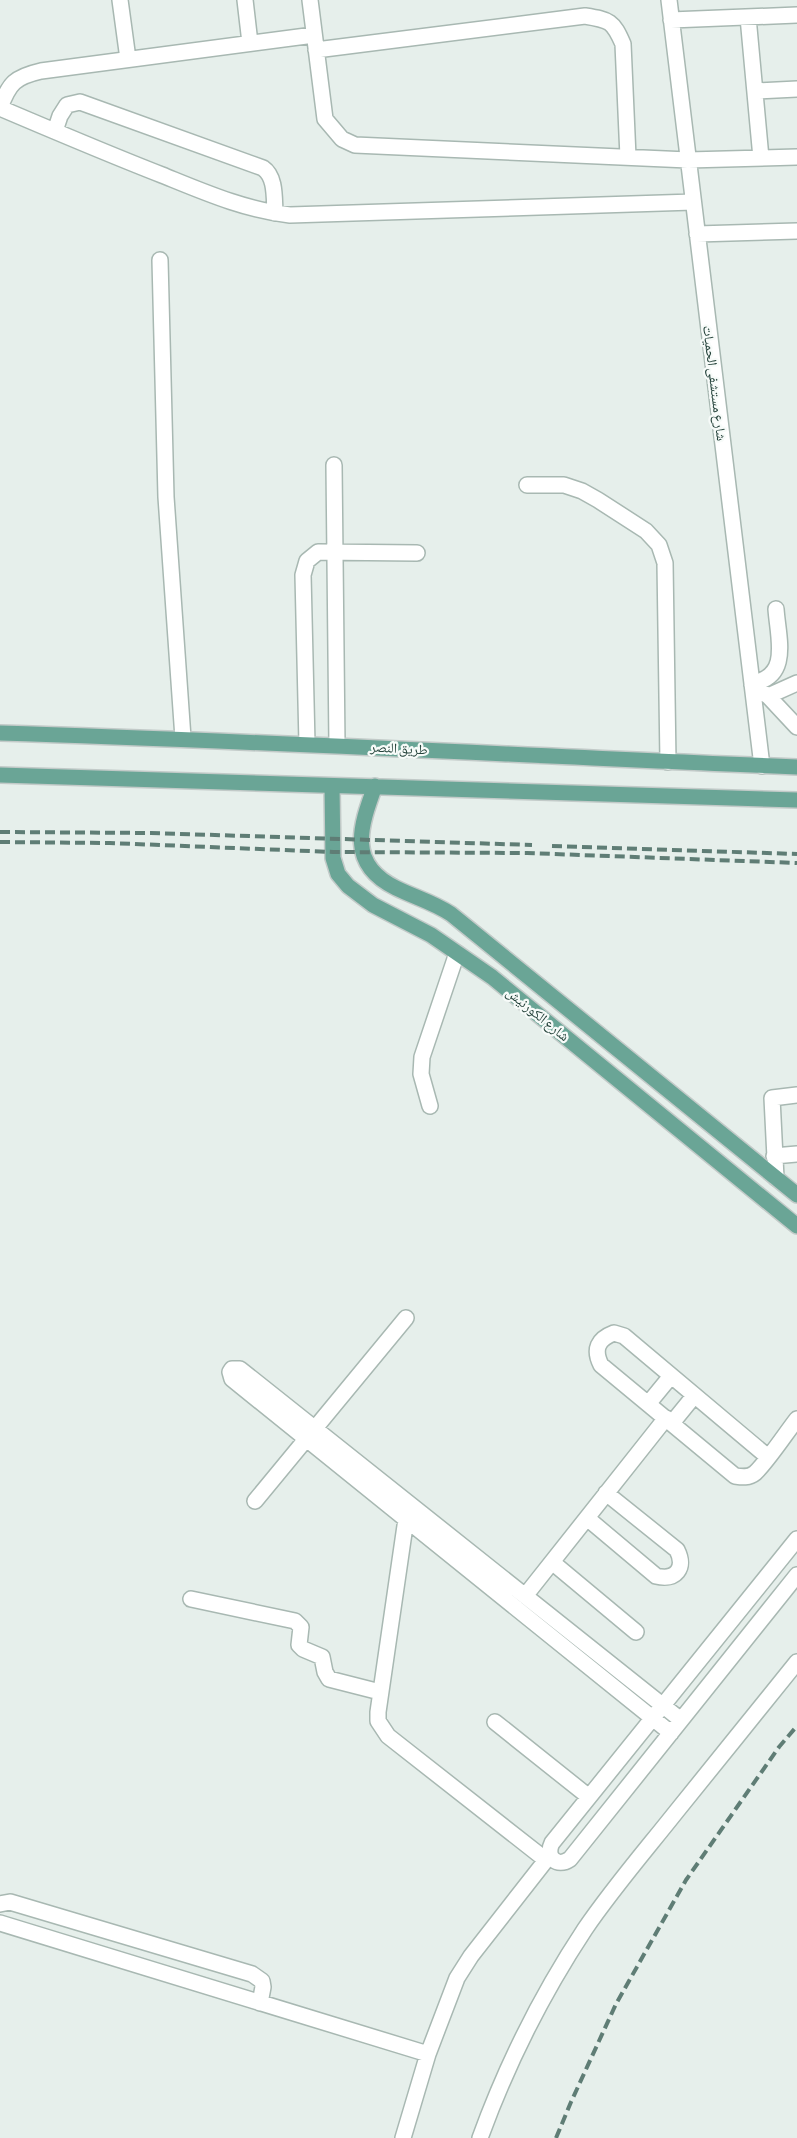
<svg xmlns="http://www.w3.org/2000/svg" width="797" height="2138" font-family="'Asap Condensed','Noto Naskh Arabic',sans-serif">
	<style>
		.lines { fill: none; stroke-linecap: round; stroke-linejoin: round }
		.minor-casing { stroke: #a8b8b2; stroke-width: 18 }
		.major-casing { stroke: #c2cac8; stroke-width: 18 }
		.minor { stroke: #fff; stroke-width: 15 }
		.major { stroke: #6aa596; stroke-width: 15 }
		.rail { stroke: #5f7d75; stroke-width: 4; stroke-dasharray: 10 5; stroke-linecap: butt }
		.labels { text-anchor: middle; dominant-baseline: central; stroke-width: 4.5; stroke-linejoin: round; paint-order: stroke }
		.street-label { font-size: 14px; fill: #24423a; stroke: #f7fbf9 }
	</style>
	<rect width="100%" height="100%" fill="#e6efeb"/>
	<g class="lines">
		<g class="minor-casing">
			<path id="minor" d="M120,0L128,59
				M245,0L250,43
				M310,0L325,119L342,139L355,145L688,160L797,157
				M669,0L762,766
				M748,17L761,158
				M671,20L797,15
				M316,50L585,16C610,20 613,21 623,44L628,157
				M755,91L797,89
				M0,108C54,131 108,154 162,175C204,192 245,210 290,215L693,202
				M0,108C9,83 15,77 41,71L314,35
				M55,131L60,116L67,105L80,102L263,168C276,177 274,198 275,213
				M697,234L797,231
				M160,260L166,497L183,738
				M334,465L337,745
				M527,485H564L582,491L598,500L646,531L659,545L665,563L668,762
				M752,683C791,677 778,638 776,609
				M752,685L768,696L797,727
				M768,696L797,683
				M307,744L303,575L307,561L318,552L417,553
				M430,1106L421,1074L422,1057L457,953
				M774,1156L797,1154
				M776,1178L772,1098L797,1095
				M648,1404L671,1376
				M672,1423L694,1396
				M768,1457L624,1336L614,1333C598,1339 593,1349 601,1365L735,1476C742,1477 749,1478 755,1473C767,1462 786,1433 797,1419
				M255,1501L406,1318
				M587,1518L656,1576C676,1581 686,1568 677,1550L606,1493
				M406,1519L378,1712V1721L388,1736L546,1860
				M797,1539L552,1843C545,1857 557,1868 570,1859L797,1575
				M552,1562L636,1632
				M525,1596L666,1418
				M191,1599L295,1621L301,1627L299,1645L303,1649L322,1657L325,1672L329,1679L380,1692
				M495,1722L589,1797
				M671,1733L232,1379L230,1372L232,1369H240L681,1720
				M0,1904L10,1902L252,1974L262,1981L263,1987L260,2003
				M0,1923L428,2054
				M403,2138L428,2054L457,1978L471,1956L550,1855
				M480,2138C507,2064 542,1994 585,1929C613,1888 645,1851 676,1812C716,1762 757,1712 797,1662"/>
		</g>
		<g class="major-casing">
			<path id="major" d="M0,733C266,741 531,756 797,767
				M0,775L797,800
				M332,786L333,858L338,874L348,886L373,905L431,935L492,977L797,1226
				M375,786C360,827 347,864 396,888C414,897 433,902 451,914L797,1195"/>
		</g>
		<use href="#minor" class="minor"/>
		<use href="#major" class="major"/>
		<path class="rail" d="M0,832L151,833L532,845
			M0,842L110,843L333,852L527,853L797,863
			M552,846L797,854
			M556,2138L571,2102L616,2004L686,1880L779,1747L797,1726"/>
	</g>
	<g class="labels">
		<g class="street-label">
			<text transform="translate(715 383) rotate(83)">شارع مستشفى الحميات</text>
			<text transform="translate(399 748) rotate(3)">طريق النصر</text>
			<text transform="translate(538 1014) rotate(39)">شارع الكورنيش</text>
		</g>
	</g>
</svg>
